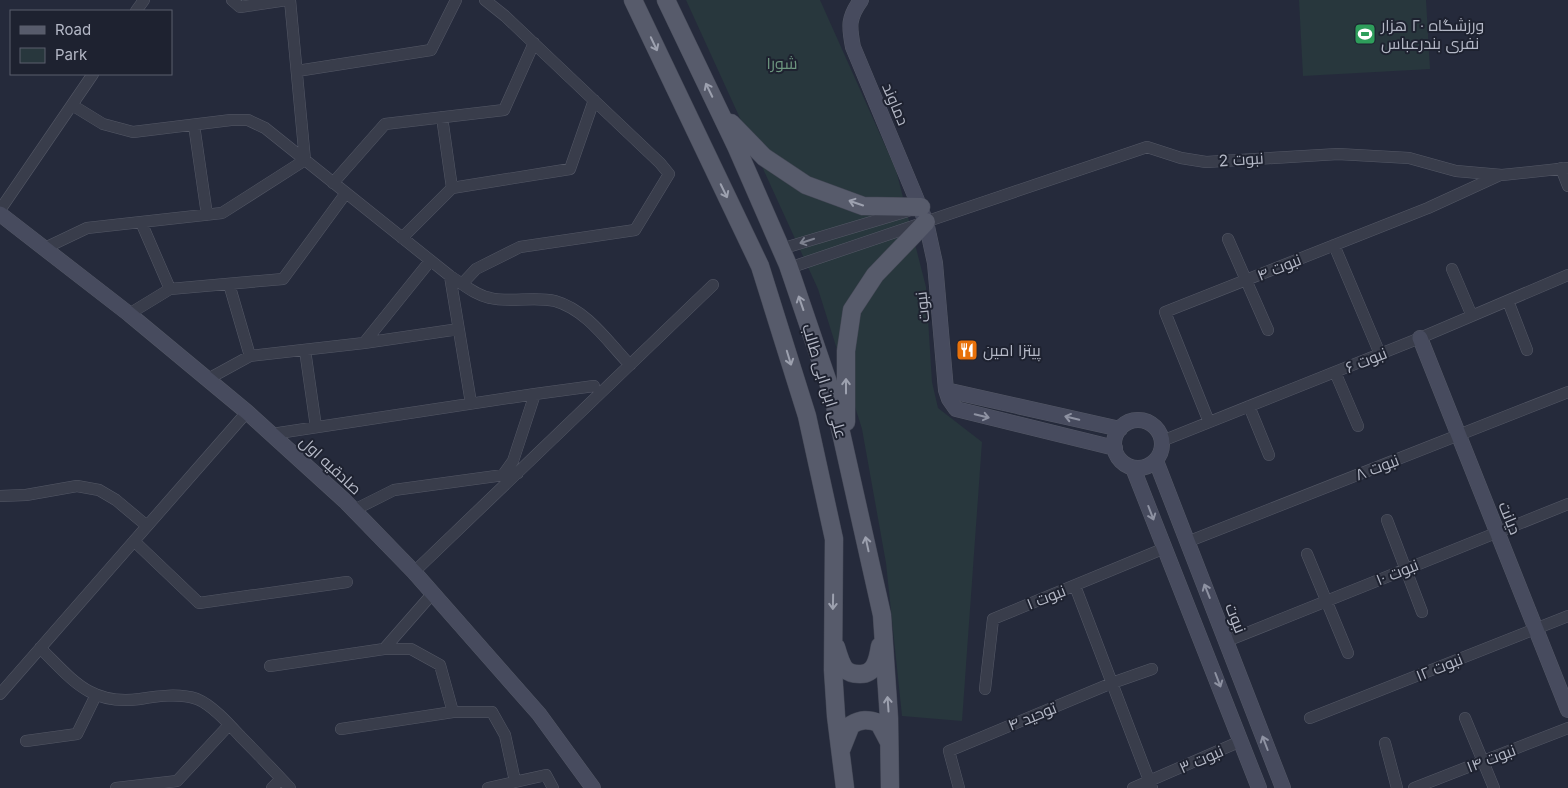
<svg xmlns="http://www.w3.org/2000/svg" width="1568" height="788" font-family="Inter,Cairo,sans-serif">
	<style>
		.green { fill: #28373d }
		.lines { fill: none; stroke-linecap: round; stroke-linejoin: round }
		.street-casing { stroke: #545866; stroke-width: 12 }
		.secondary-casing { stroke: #545866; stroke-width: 16 }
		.primary-casing { stroke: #424654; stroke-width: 19 }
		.street { stroke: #393d4b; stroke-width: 11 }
		.secondary { stroke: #474b5e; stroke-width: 15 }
		.primary { stroke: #575b6b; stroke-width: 18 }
		.oneway { stroke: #9da1af }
		.oneway2 { stroke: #7d818f }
		.oneway3 { stroke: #8e92a2 }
		.labels { text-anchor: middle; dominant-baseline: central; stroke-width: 4; stroke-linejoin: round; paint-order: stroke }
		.poi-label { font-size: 16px; fill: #b4b8c6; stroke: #1e2230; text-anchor: start }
		.park-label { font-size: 16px; fill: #6d967f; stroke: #1e2230 }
		.street-label { font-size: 16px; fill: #b4b8c6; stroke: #1e2230 }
	</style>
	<rect width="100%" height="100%" fill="#252a3b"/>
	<path class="green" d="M686,0H820L896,170L926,287L932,382L938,408L982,442L962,721L902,716L886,563L862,429L818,289Z
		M1299,0H1426L1430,69L1303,76Z"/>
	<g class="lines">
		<g class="street-casing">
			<path id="street" d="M232,0L240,7L287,0
				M136,11L144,0
				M297,71L431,50L456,0
				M72,105L103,124L133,132L231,120H248L265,128L450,276C463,284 475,295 490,298C511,303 534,296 555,301C587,310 608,342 630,365
				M442,117L452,188
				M194,125L207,215
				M1561,168L1568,186
				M333,183L385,124L504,110L534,43
				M0,210L93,74
				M141,222L170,289
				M402,238L452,188L570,169L594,100
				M1228,239L1268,330
				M1334,245L1380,354
				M45,248L87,228L222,213L305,160L290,0
				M781,249L908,211
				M789,268L1147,147L1181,158L1206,162L1338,154L1409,158L1456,171L1502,175L1568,168
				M1452,269L1472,316
				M450,276L471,403
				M229,284L250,356
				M462,284L476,269L520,247L635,230L669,174L660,163L505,16L485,0
				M1508,301L1527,350
				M129,314L170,289L283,279L346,193
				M364,343L430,261
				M305,350L316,427
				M1335,372L1358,426
				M208,379L250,356L364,343L459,329
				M1249,406L1269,455
				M1209,422L1165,312L1428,208L1500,175
				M272,434L535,394
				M1162,441L1420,338L1568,275
				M503,475L513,461L535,394L594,386
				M0,496L26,495L77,486L99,490L116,500L147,526
				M354,510L394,490L518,473
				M1387,520L1422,612
				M134,541L199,603L347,582
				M1187,542L1568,392
				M1307,554L1348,653
				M414,572L713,285
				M1075,586L1152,788
				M1227,641L1568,504
				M40,648C72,679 90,706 140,699C158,696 179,693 197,699C212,705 229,724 240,736C257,753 274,771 290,788
				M384,649H411L440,665L453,712
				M270,666L384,649L433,593
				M985,689L993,619L1165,548
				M0,694L247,412
				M1310,718L1568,616
				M1465,718L1494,788
				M341,729L453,712H492L505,735L515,781
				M26,741L77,734L96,695
				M1385,743L1397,788
				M116,788L177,781L229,725
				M272,788L281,779
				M488,788L546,775L553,788
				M959,788L949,751L1112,683L1152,669
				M1133,788L1241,741
				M1414,788L1568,728"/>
		</g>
		<g class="secondary-casing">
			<path id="secondary" d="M861,0C848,18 849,26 853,47L926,222L935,263L946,390L949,399L956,409L1115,448
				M0,214L129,314L247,412L345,501L414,572L539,714L593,788
				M1420,338L1568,710
				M946,390L1120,429
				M1114 444a24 24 0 1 1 48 0a24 24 0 1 1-48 0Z
				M1156,461L1283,788
				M1133,468L1259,788"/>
		</g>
		<g class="primary-casing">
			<path id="primary" d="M633,0L760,266L807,416L834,539L833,670L836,716L845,788
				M666,0L736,146L788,265L833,397L882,615L889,718L890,788
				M731,123L764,157L806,185L863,206L921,207
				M846,422V351L852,310L875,275L926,222
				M836,647C838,654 841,664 845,669C849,673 854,674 859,674C875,675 878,659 880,646
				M841,750L851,725C861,719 868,719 879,723L889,742"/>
		</g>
		<use href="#street" class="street"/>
		<use href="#secondary" class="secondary"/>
		<use href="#primary" class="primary"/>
	</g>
	<defs><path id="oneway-shaft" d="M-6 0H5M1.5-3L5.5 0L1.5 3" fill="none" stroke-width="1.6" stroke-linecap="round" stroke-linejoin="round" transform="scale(1.25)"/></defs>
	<g class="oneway">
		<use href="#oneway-shaft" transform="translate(654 44) rotate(65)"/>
		<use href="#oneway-shaft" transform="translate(709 90) rotate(-116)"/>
		<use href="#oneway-shaft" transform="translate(724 191) rotate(64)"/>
		<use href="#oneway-shaft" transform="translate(856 203) rotate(-161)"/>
		<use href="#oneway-shaft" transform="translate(801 303) rotate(-109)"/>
		<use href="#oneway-shaft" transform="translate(789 358) rotate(73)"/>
		<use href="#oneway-shaft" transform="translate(846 386) rotate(-90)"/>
		<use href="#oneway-shaft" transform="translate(867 544) rotate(-102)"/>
		<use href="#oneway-shaft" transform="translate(833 602) rotate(91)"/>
		<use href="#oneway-shaft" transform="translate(888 704) rotate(-94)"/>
	</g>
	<use class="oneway2" href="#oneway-shaft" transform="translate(807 241) rotate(162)"/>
	<g class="oneway3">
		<use href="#oneway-shaft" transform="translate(982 416) rotate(14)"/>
		<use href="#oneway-shaft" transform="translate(1072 418) rotate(-167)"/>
		<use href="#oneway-shaft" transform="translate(1151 513) rotate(69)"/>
		<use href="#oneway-shaft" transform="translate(1207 591) rotate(-112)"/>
		<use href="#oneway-shaft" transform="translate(1218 680) rotate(69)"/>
		<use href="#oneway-shaft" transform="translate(1265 743) rotate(-111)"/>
	</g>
	<defs>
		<g id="stadium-square" transform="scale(1.125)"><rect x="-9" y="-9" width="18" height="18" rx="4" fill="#2e9e5b" stroke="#1e2230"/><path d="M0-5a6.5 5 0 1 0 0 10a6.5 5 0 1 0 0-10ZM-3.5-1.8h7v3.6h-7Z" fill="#fff"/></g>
		<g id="restaurant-square" transform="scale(1.125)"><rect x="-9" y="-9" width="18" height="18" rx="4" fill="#e8710a" stroke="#1e2230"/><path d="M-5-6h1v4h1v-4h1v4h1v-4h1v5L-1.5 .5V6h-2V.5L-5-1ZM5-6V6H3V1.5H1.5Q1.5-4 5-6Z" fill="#fff"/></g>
	</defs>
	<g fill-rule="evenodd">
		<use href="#stadium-square" x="1365" y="34"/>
		<use href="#restaurant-square" x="967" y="350"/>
	</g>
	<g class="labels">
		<g class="poi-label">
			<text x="1381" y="25">ورزشگاه ۲۰ هزار<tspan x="1381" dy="18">نفری بندرعباس</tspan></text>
			<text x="983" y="350">پیتزا امین</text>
		</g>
		<g class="park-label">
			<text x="782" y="63">شورا</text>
		</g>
		<g class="street-label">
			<text transform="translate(896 104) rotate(67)">دماوند</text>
			<text transform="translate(1241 159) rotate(-4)">نبوت 2</text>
			<text transform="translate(1279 267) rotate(-22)">نبوت ۴</text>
			<text transform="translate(922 307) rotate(-96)">نبوت</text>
			<text transform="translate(1366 360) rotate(-22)">نبوت ۶</text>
			<text transform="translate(825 381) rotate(73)">علی ابن ابی طالب</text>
			<text transform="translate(331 465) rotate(43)">صادقیه اول</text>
			<text transform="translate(1377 467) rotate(-21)">نبوت ۸</text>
			<text transform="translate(1510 518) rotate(68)">دیانت</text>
			<text transform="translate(1397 572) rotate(-22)">نبوت ۱۰</text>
			<text transform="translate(1046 597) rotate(-22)">نبوت ۱</text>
			<text transform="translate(1236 618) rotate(68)">نبوت</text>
			<text transform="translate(1439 667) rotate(-22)">نبوت ۱۲</text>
			<text transform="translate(1032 716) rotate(-22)">توحید ۴</text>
			<text transform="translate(1491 758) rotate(-21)">نبوت ۱۴</text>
			<text transform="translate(1201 759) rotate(-24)">نبوت ۳</text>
		</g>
	</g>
	<rect x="10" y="10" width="162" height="65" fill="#1e2230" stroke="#5a5e6c"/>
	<rect x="20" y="26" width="25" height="8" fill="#575b6b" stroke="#5a5e6c"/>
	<text x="55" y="35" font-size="15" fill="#b4b8c6">Road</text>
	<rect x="20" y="48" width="25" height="15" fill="#28373d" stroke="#5a5e6c"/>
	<text x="55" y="60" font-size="15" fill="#b4b8c6">Park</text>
</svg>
